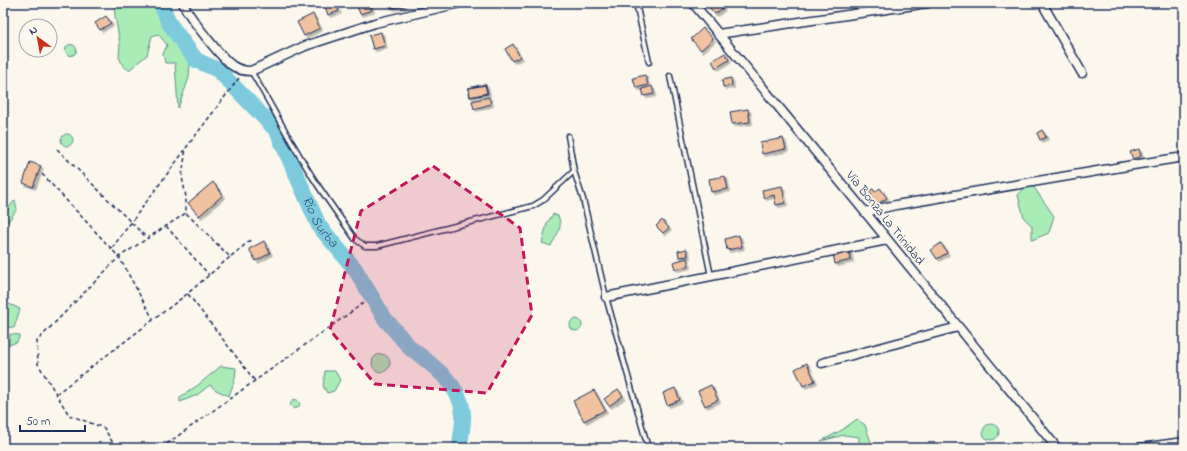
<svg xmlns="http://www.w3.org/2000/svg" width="1187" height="451" font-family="'Indie Flower',sans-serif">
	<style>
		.green { fill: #a9ecb6; stroke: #628e8a }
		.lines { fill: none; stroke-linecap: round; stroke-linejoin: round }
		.river { stroke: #7ecadd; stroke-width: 16 }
		.building { fill: #f0c2a0; stroke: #1b2f5e; filter: url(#shadow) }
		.lane-casing { stroke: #1b2f5e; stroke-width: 7 }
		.street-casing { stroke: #1b2f5e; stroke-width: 11 }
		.path { stroke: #1b2f5e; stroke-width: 1.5; stroke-dasharray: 4 3; stroke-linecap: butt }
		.lane { stroke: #fbf7ec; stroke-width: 4 }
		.street { stroke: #fbf7ec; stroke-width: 8 }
		.marked { fill: #c2185b; fill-opacity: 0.2; stroke: #c2185b; stroke-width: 3; stroke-dasharray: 8 5; stroke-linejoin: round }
		.labels { text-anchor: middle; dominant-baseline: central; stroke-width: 4; stroke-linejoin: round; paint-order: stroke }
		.street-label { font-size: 13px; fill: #1b2f5e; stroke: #fbf7ec }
		.water-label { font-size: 14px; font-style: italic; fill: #34567e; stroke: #fbf7ec }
	</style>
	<defs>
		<filter id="shadow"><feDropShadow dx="2.5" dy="2.5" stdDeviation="0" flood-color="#0004"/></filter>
	</defs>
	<rect width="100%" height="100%" fill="#fbf7ec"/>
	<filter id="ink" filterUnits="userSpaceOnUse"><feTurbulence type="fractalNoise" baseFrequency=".025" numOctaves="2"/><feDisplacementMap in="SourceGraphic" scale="8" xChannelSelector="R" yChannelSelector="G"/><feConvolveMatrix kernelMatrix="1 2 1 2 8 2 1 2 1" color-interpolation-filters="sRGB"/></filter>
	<g filter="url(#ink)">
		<path class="green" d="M114,3H159L167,28L176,45L190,62L189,78L178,108L175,63H165L163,54L167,45L158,34L152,36L147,55L129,70L123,66L119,57L120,44L115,16Z
			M65.5 50a5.5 5.5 0 1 1 11 0a5.5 5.5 0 1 1-11 0Z
			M61 140a6 6 0 1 1 12 0a6 6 0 1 1-12 0Z
			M1026,186H1033L1054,216L1049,233L1032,240V226L1024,218L1018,195Z
			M15,200L17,209L8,222L4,214Z
			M553,214L558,216C564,228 556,235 551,246L542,243L547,223Z
			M7,303L20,309L14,328L3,326V309Z
			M570 325a6 6 0 1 1 12 0a6 6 0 1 1-12 0Z
			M10,334L20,335L17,342L9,345Z
			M372 363a9 9 0 1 1 18 0a9 9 0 1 1-18 0Z
			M221,366L236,368L235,379L229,396L216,390L210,385L197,395L180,402V397L198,385Z
			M325,371H335L340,380L334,391L327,393L323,386Z
			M290.5 404a4.5 4.5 0 1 1 9 0a4.5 4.5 0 1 1-9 0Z
			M857,419L865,425L872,445L877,448H859V437L844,435L821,441L842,430Z
			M983 432a8 8 0 1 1 16 0a8 8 0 1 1-16 0Z"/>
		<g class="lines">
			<path class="river" id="s1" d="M161,3L169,23L196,60L218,70L277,131L319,226L355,269L385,319L412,350H413C434,366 461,386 463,414C464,422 460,439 460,448"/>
		</g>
		<path class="building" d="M324,3H335L339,11L328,15Z
			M356,3H370L372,10L360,14Z
			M390,3H404V6L391,8Z
			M709,3H719L723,8L715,14L707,5Z
			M313,14L320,28L304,36L297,22Z
			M106,16L111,23L100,30L95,23Z
			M703,28L713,39L701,50L691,39Z
			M381,32L385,46L373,49L369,35Z
			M513,44L520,57L512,61L505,49Z
			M725,53L729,60L716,68L712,61Z
			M645,75L648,85L636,88L633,78Z
			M731,78L732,86L723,87L722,80Z
			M485,84L487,93L470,97L468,88Z
			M486,85L488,94L470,97L469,88Z
			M652,86L654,94L644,96L642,89Z
			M489,97L491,104L474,109L472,101Z
			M748,109L750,122L732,124L730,112Z
			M1042,130L1046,137L1040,140L1037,133Z
			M783,138L786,149L762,154L760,143Z
			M1139,149L1141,156L1133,159L1130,152Z
			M30,162L41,166L33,187L23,183Z
			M725,176L728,189L711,192L709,179Z
			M213,182L223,195L199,216L188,203Z
			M782,186L785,203L776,205L774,195L764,198L762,190Z
			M880,188L887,198L873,207L867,197L872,195L869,191L873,189L875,192Z
			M662,220L669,228L663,233L656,226Z
			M739,235L742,247L727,250L725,239Z
			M264,241L270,253L256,261L249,249Z
			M941,243L947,253L937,259L931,250Z
			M687,249L688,256L679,257L678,251Z
			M849,250L851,260L835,264L833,253Z
			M687,258L689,266L675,269L673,262Z
			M807,363L815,381L803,386L795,369Z
			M711,385L718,400L705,406L698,391Z
			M675,388L680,400L667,405L663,393Z
			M618,389L623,396L609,406L604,399Z
			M594,390L605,410L584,421L573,401Z"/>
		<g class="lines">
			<g class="lane-casing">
				<path id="lane" d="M636,3L649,62
					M251,71C273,108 292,145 315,181C328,201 342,220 355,239L365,246H377L533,206L543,200L574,171
					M670,76L711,276
					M568,136L574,171L583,199L606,297L648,448"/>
			</g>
			<g class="street-casing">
				<path id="street" d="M183,3C188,16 222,59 233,66C239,70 244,71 251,71L305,46L375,23L460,3
					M693,3L865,212L1057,448
					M1042,3L1082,73
					M718,34L928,3
					M865,212L896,205L1133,165L1184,157
					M606,297L711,276L887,240
					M822,363L958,327
					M1140,448L1184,442"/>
			</g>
			<path class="path" d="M239,78L186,148L182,177L186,197V213L230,257L252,239
				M57,149L147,238
				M42,174L119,257L153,319
				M166,226L209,275
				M112,248L185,150
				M188,294L255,381
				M56,394L187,294L230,257
				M116,448L104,428L69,415L38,364L37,341L119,257L186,213
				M161,448L365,302"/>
			<use href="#lane" class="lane"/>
			<use href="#street" class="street"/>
		</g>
	</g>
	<path class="marked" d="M433,166L520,228L532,315L487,393L375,384L330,330L361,211Z"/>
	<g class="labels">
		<g class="street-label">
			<text transform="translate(885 218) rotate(51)">Vía Bonza La Trinidad</text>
		</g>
		<g class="water-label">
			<text stroke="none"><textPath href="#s1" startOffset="277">Río Surba</textPath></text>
		</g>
	</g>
	<rect width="1187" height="451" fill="none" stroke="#fbf7ec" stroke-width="16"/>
	<rect x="8" y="8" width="1171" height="435" fill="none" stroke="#1b2f5e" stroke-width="1.5" filter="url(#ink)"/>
	<g transform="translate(38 38) rotate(328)"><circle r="19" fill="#fbf7ec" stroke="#a1a7b3"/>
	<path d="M0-3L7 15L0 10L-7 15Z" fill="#c8321e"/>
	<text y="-6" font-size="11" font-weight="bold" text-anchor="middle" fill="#1b2f5e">N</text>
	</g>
	<path d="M20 425v6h65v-6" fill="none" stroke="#1b2f5e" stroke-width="2"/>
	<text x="26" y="425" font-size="12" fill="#1b2f5e" stroke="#fbf7ec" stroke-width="3" paint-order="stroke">50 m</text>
</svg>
